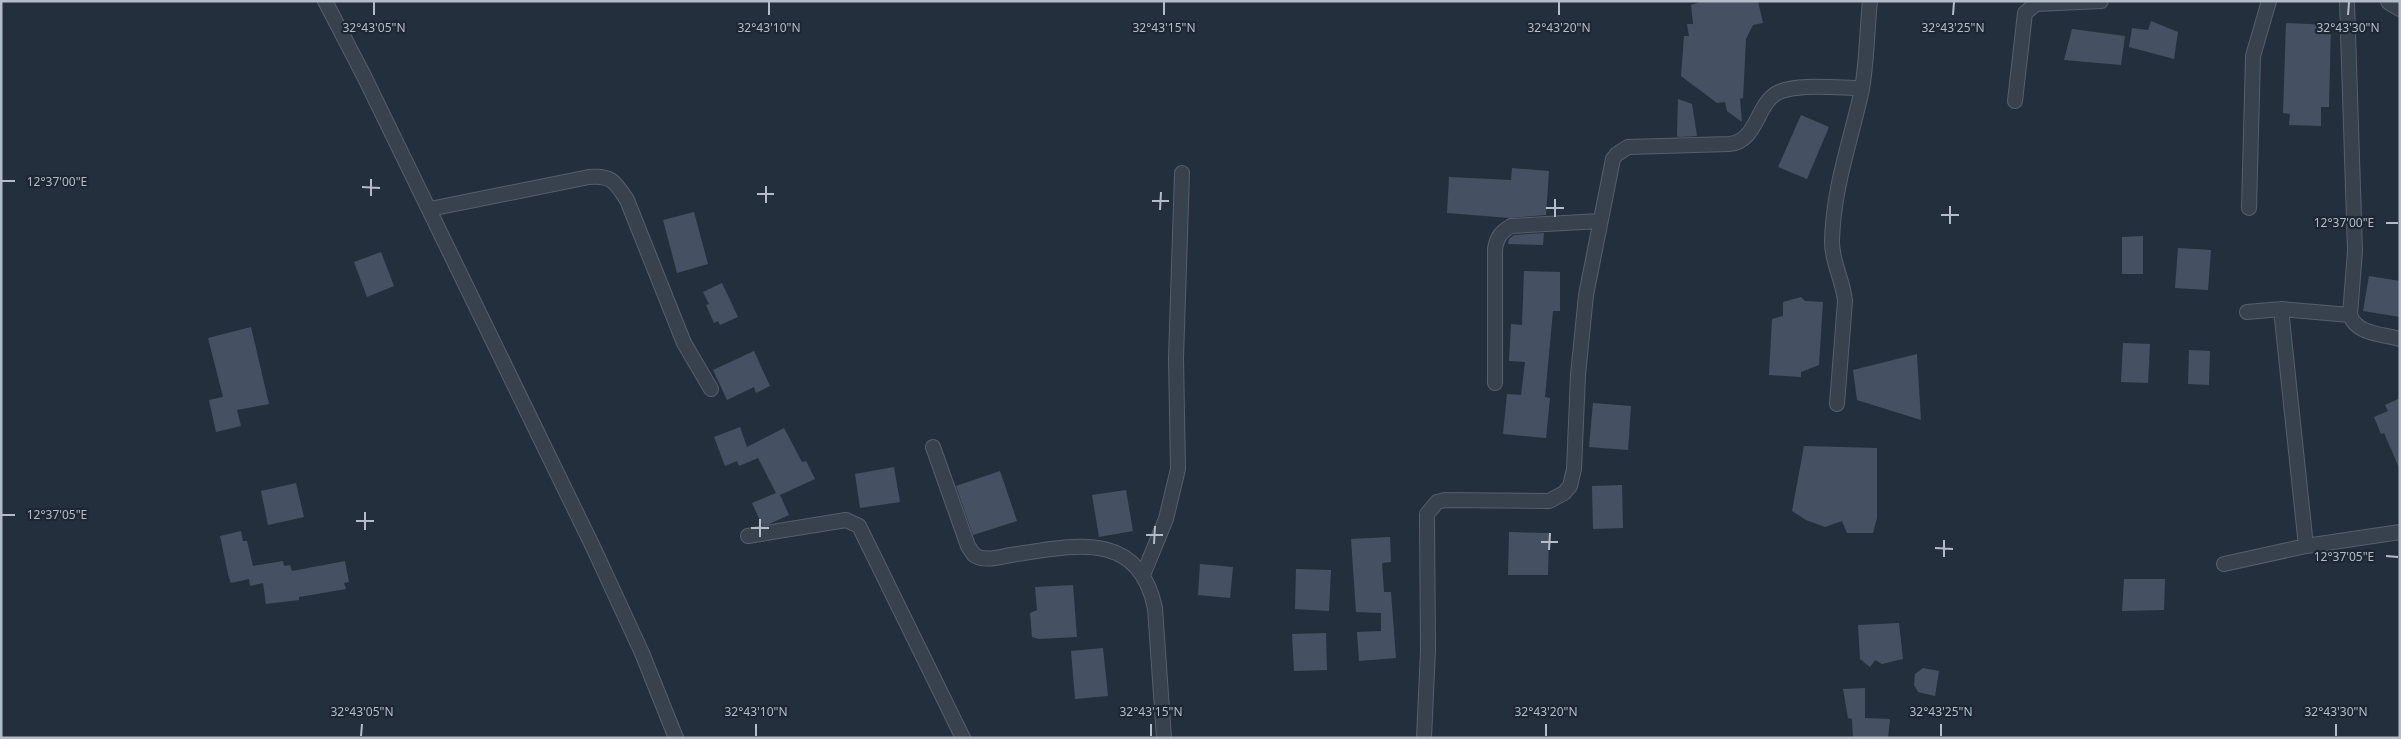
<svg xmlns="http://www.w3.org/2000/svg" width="2401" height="739" font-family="'Noto Sans',sans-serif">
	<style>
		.building { fill: #455162 }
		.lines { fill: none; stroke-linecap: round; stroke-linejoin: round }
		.minor-casing { stroke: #565f6c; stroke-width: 16 }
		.tertiary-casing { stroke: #565f6c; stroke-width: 20 }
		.minor { stroke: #38414e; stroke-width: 14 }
		.tertiary { stroke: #38414e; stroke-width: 18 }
		.ticks { fill: none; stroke: #b4bcc9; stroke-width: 2 }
		.ticks-label { font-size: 12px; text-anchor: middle; fill: #b4bcc9; stroke: #1d2633; stroke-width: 4.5; stroke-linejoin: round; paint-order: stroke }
	</style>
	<rect width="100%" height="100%" fill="#242f3e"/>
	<path class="building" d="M1703,1H1758L1763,23L1753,25L1746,39L1743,98L1740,99L1742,122L1727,111L1725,102L1717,103L1681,76L1684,36H1689L1687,24H1693L1691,5Z
		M2151,21L2178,32L2174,59L2129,47L2132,28L2148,30Z
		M2286,23L2331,25L2329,107H2321V126L2289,125L2290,114L2283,113Z
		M2072,29L2125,36L2121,65L2064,60Z
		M1678,99L1692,104L1697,136L1678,137L1677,135Z
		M1801,115L1829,127L1807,179L1778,167Z
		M1512,168L1549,171L1546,215L1510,218L1447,213L1449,177L1511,180Z
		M694,212L708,264L677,273L663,220Z
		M1544,233L1543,245L1508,244L1509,239L1514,235Z
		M2143,236V274H2122V237Z
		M2178,248L2211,250L2208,290L2175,288Z
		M381,252L394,286L367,297L354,262Z
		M1524,271L1560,272V311H1553L1545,397L1550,398L1546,438L1503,434L1507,394L1521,395L1525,362L1509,361L1511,324L1522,325Z
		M2369,276L2400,281V317L2363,311Z
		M722,283L738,317L720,325L718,321L714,323L706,305L709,304L703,292Z
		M1801,297L1805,301L1823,302L1819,365L1801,372V377L1769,375L1772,319L1783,316V302Z
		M251,327L269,404L237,410L241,426L216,432L209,400L223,397L208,338Z
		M2123,343L2150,344L2148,383L2121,382Z
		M2189,350L2210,351L2209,385L2188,384Z
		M754,351L770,386L756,393L754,387L727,400L713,370Z
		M1917,354L1921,420L1857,400L1853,370Z
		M2400,398V470L2384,433L2381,434L2374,417L2388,411L2385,405Z
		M1593,403L1631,406L1628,450L1589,447Z
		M740,427L747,447L784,428L802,462L806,461L815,479L780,495L789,515L769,524L762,525L752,503L776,493L758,458L739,466L737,461L725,466L714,437Z
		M1804,446L1877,448V518L1873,533H1847L1842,521L1825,527L1806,520L1792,511Z
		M894,467L900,502L860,508L855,474Z
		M1000,471L1017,521L973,535L956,486Z
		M296,483L304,517L268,525L261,491Z
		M1622,485L1623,528L1593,529L1592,486Z
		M1126,490L1133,531L1099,537L1092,495Z
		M241,531L243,541H247L253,566L283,561L284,566L290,565L292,571L345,561L349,582L344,583L346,589L299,597V600L266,604L263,583L250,586L249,579L231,583L228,574L220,536Z
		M1509,532L1549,533L1548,575H1508Z
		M1390,537L1391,562L1382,563L1384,592H1391L1396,658L1359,661L1357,632L1381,631V613L1356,612L1351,539Z
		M1200,564L1233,567L1230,598L1198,595Z
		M1296,569L1331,570L1329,611L1295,609Z
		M2124,579H2165L2164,610L2122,611Z
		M1073,585L1077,637L1039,639L1032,637L1030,613L1037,610L1035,587Z
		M1899,623L1903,659L1882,664L1875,660L1870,667L1860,659L1858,625Z
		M1326,633L1327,670L1294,671L1292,634Z
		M1103,648L1108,696L1075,699L1071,651Z
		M1923,668L1939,671L1935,696L1918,692L1914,685L1915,674Z
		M1865,688V718L1890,719L1888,738H1853L1852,719L1848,718L1843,689Z"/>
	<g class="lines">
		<g class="minor-casing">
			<path id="minor" d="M325,1L364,76L594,549L642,653L676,738
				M2347,1L2355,251L2350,315C2356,334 2382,334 2400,339
				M2015,101L2025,13L2036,4L2101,1
				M2249,208L2253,56L2269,1
				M430,209L589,177C612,175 615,182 627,200L684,343L711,389
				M2281,309L2306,546
				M2247,312L2281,309L2350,315
				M1495,383V249C1497,237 1501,232 1511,226L1600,221
				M1837,404L1845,301C1843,280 1832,263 1832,242C1833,187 1851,141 1862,89C1867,60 1867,30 1870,1
				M933,447L968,546L974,555C985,562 999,557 1011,555C1072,546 1138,528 1155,608L1164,738
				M748,536L846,520L859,526L963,738
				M2224,564L2306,546L2400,532
				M1143,575L1166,519L1178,469L1176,358L1182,173
				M1424,738L1428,650L1427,514L1437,502L1445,500L1549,501L1564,493L1570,486L1574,469L1578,375L1586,295L1613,159L1617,154L1628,147L1729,144C1757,142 1756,105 1777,93C1796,83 1839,88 1862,88"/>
		</g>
		<g class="tertiary-casing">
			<path id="tertiary" d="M2390,1L2400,7"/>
		</g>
		<use href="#minor" class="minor"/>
		<use href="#tertiary" class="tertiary"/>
	</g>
	<path class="ticks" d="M374,15V2M769,15V2M1164,15V2M1559,15V2M1953,15L1954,2M2348,15L2349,2M2,181H15M362,187L380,188M757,194H774M371,196V179M1152,201H1169M766,203V186M1546,208H1564M1160,210L1161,192M1941,215H1959M1555,217V199M2386,223H2398M1950,224V206M2,515H15M356,521H374M751,528H769M365,530V512M1146,535H1163M760,537V519M1541,542H1558M1154,544L1155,526M1935,548L1953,549M1549,550L1550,533M2386,556L2398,557M1944,557V540M361,736L362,724M756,736V724M1151,736V724M1546,736V724M1941,736V724M2336,736V724"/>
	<g class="ticks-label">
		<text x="374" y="32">32°43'05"N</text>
		<text x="769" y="32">32°43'10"N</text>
		<text x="1164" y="32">32°43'15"N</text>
		<text x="1559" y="32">32°43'20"N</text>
		<text x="1953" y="32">32°43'25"N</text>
		<text x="2348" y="32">32°43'30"N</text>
		<text x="57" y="186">12°37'00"E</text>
		<text x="2344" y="227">12°37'00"E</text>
		<text x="57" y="519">12°37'05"E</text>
		<text x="2344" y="561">12°37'05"E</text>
		<text x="362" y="716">32°43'05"N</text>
		<text x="756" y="716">32°43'10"N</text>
		<text x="1151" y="716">32°43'15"N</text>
		<text x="1546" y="716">32°43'20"N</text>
		<text x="1941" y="716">32°43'25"N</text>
		<text x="2336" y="716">32°43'30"N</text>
	</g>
	<rect width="2401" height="739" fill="none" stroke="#b4bcc9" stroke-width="5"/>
</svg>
